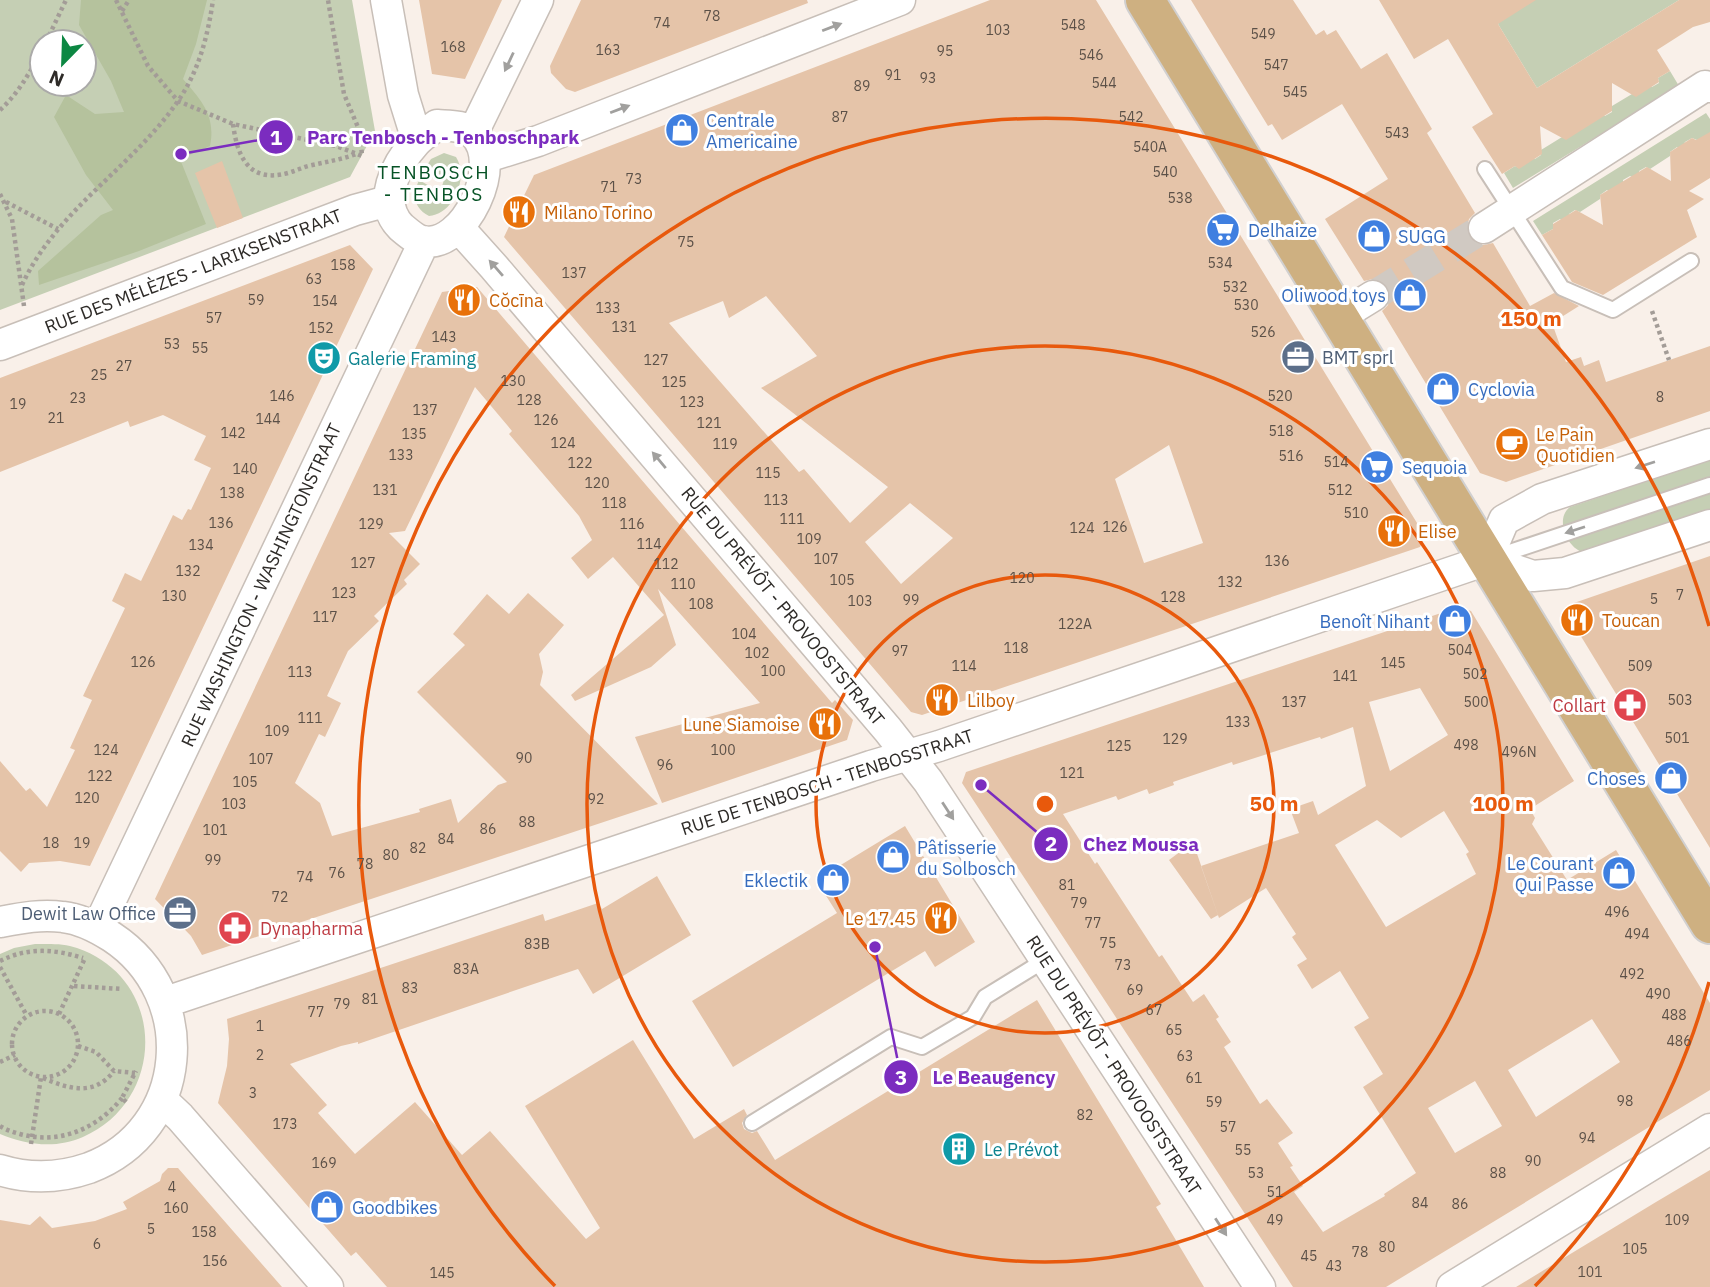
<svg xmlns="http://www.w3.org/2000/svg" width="1710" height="1287" font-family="'IBM Plex Sans',sans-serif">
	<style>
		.green { fill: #c5cfb4; fill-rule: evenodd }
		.forest { fill: #b5c29d }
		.building { fill: #e5c4a9; fill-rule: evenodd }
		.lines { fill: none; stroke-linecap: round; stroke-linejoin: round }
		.street-tunnel { stroke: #d0c9c2; stroke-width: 30; stroke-dasharray: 30 15; stroke-linecap: butt }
		.lane-casing { stroke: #c8bfb8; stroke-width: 18 }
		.street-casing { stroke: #c8bfb8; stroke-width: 33 }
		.primary-casing { stroke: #d1d0d0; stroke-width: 42 }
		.path { stroke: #a39c97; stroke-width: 4.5; stroke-dasharray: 3.5 3.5; stroke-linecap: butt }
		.lane { stroke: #fff; stroke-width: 14 }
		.street { stroke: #fff; stroke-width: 30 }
		.primary { stroke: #ceb081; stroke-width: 38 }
		.oneway { fill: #a1a09e }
		.ring { fill: none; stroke: #e8590c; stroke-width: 3.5 }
		.labels { text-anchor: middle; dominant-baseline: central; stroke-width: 6; stroke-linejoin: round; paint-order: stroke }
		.number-label { font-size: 14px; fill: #5c5148 }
		.shop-label { font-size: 18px; fill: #366cbe; stroke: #fff; text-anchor: start }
		.food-label { font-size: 18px; fill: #c56008; stroke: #fff; text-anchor: start }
		.street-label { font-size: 18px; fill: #2e2b28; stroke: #fff }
		.service-label { font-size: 18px; fill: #4e5e75; stroke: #fff; text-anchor: start }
		.culture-label { font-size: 18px; fill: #0d838f; stroke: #fff; text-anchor: start }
		.health-label { font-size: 18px; fill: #be3a42; stroke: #fff; text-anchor: end }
		.neighbourhood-label { font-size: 19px; letter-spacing: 2px; fill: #075326; stroke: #fff }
		.centre { fill: #e8590c; stroke: #fff; stroke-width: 3.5 }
		.ring-label { font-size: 21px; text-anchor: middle; font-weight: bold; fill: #e8590c; stroke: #fff; stroke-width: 6; stroke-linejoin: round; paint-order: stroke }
		.leader { fill: none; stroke: #7b2cbf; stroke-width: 2.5 }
		.callout-dot { fill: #7b2cbf; stroke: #fff; stroke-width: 2.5 }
		.mark-label { font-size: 21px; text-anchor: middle; font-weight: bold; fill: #fff }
		.callout-label { font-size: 19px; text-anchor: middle; font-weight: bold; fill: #7b2cbf; stroke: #fff; stroke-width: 6; stroke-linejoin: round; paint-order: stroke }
	</style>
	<rect width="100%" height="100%" fill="#f9f0e9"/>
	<path class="green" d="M0,0H352L375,131L350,177L0,310ZM42,42H84V84H42Z
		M1509,0H1679L1537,88L1498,24Z
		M1670,71L1679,86L1513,188L1504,173L1515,166L1519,168L1530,157L1535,159L1541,155V150L1601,113L1605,116L1612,112V106L1647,85L1652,87L1659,83L1658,78Z
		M1706,113L1710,119V138L1697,140L1692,138L1685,142L1681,150L1677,147L1670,152V156L1650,169L1646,167L1639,171V176L1634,178L1630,176L1623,180V185L1611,193L1607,190L1600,195V199L1580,212L1575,210L1569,214L1568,219L1564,222L1560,219L1553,223V229L1542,235L1533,221Z
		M444,153L456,157C469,177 454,214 429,216C414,208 412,196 419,180L440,192L444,180L436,177L435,179L422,173L431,159Z
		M1710,460V511L1596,549L1582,552C1566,546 1555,518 1570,507Z
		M35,944C49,944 64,943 77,948C167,979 167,1100 83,1137C56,1149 26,1145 0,1134V954L14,948Z"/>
	<path class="forest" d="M81,0H207L196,44L183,79C202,101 216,116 210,146L180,159L206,224L139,251L39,285L38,271L101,215L113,210L86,175L54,117L66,95L95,114L124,112L111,81L79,25Z"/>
	<path class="building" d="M419,0H502L465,79L432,74Z
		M581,0H807L808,3L575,92L566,89L551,73L550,66Z
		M990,0H1096L1425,536L1420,547L922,715L911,712L504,237L534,175ZM766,296L817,356L761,388L888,487L850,523L804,469L799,472L669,323L723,301L729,318ZM1169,445L1203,543L1144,563L1115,479ZM910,503L953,538L901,584L865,542Z
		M1191,0H1293L1316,35L1324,30L1327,35L1336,30L1361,69L1387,53L1432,129L1427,133L1475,213L1469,219L1467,228L1470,238L1477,244L1484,245L1493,243L1530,306L1554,293L1579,306L1552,323L1566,362L1581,357L1584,366L1599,360L1606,382L1710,346V411L1506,482L1480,473L1382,311L1388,305L1390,296L1387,286L1381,280L1373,279L1364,281L1325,219L1388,179L1342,104L1282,140L1272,124L1268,126Z
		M1379,0H1536L1498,24L1537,88L1679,0H1710V22L1693,27L1657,50L1670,71L1658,78L1659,82L1636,97L1612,83V111L1566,140L1540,126L1542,154L1519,169L1515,166L1502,174L1472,127L1493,114L1448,39L1414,59Z
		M1710,132V178L1689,191L1704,199L1687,210L1697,237L1603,295L1572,282L1542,235L1553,229V224L1576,210L1603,225L1600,195L1647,167L1671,181L1670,152L1692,138L1696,140Z
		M222,161L243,218L217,228L195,173Z
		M350,245L373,269L90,866L60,861L29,863L21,872L0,851V761L26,791L30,788L47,807L75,750L70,748L92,700L83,696L125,608L112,601L125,573L141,581L173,515L182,520L188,509L191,510L211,468L194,460L206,436L163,415L130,427L128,421L0,472V378Z
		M477,287L832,703L835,700L853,720L847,740L662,803L635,737L760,703L658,589L676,645L651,667L575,701L571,695L664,615L613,557L588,579L571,558L592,540L579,516L509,434L512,431L475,387L405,531L389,533L420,564L404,580L407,584L374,616L379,621L348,651L327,696L341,703L325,737L319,734L295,783L320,803L332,836L420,812L419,809L451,799L458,823L498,785L507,782L417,692L465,645L453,634L487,594L509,614L528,593L564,625L539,654L543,672L540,685L658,804L202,955L191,936L155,899L442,292Z
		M1710,556V848L1568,615L1571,604Z
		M1459,607L1471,611L1574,781L1530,809L1535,818L1532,824L1567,880L1616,850L1710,1003V1090L1386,1287H1293L962,783L966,772ZM1420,688L1448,735L1390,771L1369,702ZM1353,727L1366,786L1318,815L1313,801L1290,809L1299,833L1201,866L1219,918L1266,888L1296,934L1292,937L1307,959L1297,965L1312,989L1340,971L1369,1018L1354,1027L1383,1074L1363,1087L1416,1173L1384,1194L1385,1196L1323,1232L1294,1192L1303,1186L1290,1167L1293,1166L1278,1143L1293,1133L1267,1099L1260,1104L1224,1047L1231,1042L1216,1019L1219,1017L1204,994L1193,1002L1162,955L1159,957L1097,862L1095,864L1063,814L1116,796L1118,800L1147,789L1149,794L1174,785L1173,782L1232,762L1233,765L1320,737L1321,739ZM1444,811L1469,852L1466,854L1476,874L1386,927L1335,845L1377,820L1401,838ZM1592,1019L1620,1062L1536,1117L1508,1070ZM1475,1081L1502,1126L1455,1153L1428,1108Z
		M905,826L975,942L935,967L925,951L733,1067L692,1001L837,913L816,880Z
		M1193,842L1218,915L1211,919L1169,860Z
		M657,876L691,935L593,994L578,969L358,1044V1042L341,1046L290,1064L327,1105L318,1113L355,1154L415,1102L462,1155L490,1131L586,1239L600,1228L525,1106L633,1040L694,1139L744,1109L747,1115L742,1123L744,1129L752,1133L757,1131L775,1160L1037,1000L1161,1204L1156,1207L1204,1287H387L356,1252L351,1256L218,1103L227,1066L229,1039L227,1019L543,914L545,921L598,903L602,909Z
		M168,1168H178L282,1287H0V1220L30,1225L40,1216L52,1228L95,1221L127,1209L123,1202L160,1181L162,1174Z
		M1710,1170V1287H1516L1656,1202Z"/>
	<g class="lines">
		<path class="street-tunnel" d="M1373,296L1484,228"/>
		<g class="lane-casing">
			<path id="lane" d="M1485,169L1562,288L1613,310L1691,261
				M1492,558L1710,485
				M752,1123L891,1037L922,1047L973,1017L985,997L1045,960"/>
		</g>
		<g class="street-casing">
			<path id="street" d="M386,0L403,95L417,140
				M437,125C448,126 464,125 473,133C506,162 464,250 423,241C416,240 407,232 401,227C376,202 396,164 416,142C422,135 430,131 437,125Z
				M473,133L538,0
				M487,157L538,141L900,0
				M459,228L494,267L888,730L928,781L1260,1287
				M1484,228L1705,86L1710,87
				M1339,317L1373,296
				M0,345L355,210L388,201
				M1487,560L1504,520L1542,499L1710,444
				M1487,560L1533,576L1565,573L1710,525
				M0,922C21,918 41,914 63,917C81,919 98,928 112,937C200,995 190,1130 89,1168C60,1178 29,1179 0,1170
				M98,927L424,242
				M166,1002L871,766L939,746L1487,560
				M162,1100L180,1117L328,1287
				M1452,1287L1710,1129"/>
		</g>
		<g class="primary-casing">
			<path id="primary" d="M1145,0L1710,924"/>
		</g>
		<path class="path" d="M116,0L148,66L178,101L233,124L336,146L362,156L360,132L344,94L328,0
			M122,11L129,0
			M46,42L66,0
			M0,110C18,94 30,72 42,50
			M233,124C237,155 248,184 288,173C295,171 301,168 308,166C325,162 340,160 356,154
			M0,194L12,219L24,306
			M6,202L58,229
			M22,285C57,209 132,168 178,101C199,71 208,35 213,0
			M1652,311L1669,360
			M0,961C28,947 54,949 83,958
			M0,967L27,1016
			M74,986L122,989
			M12 1044a33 33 0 1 1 66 0a33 33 0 1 1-66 0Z
			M59,1014L85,958
			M78,1046L96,1052L114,1071L135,1073
			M0,1062L15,1055
			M126,1102L122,1098L136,1071
			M0,1126C6,1130 13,1132 20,1134C59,1145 97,1129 122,1098
			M31,1144L41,1077C68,1089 94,1097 114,1071"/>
		<use href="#lane" class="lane"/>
		<use href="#street" class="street"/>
		<use href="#primary" class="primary"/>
	</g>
	<defs><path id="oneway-solid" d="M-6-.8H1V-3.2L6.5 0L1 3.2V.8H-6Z" transform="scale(1.75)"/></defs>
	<g class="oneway">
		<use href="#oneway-solid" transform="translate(832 27) rotate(-21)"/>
		<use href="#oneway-solid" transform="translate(509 62) rotate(115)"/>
		<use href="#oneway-solid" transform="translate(620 109) rotate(-21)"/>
		<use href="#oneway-solid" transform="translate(496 268) rotate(-131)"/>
		<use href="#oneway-solid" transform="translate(659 460) rotate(-130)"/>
		<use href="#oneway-solid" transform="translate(1645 465) rotate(162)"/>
		<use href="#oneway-solid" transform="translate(1575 530) rotate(162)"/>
		<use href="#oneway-solid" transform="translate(948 811) rotate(57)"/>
		<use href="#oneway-solid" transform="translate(1221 1227) rotate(57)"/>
	</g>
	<g class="ring">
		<circle cx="1045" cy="804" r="229"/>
		<circle cx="1045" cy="804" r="458"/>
		<path d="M1709 982A687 687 0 0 1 1535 1286M555 1286A687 687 0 1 1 1709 626"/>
	</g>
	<defs>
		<g id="shop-disc" transform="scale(1.75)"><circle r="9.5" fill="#3f7fe0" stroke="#fff"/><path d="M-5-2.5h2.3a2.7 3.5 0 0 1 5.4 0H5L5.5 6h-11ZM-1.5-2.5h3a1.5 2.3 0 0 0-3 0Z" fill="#fff"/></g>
		<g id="restaurant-disc" transform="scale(1.75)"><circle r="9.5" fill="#e8710a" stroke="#fff"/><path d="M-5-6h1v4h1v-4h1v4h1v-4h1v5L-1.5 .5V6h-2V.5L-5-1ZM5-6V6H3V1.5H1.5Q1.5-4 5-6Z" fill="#fff"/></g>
		<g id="supermarket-disc" transform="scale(1.75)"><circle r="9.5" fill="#3f7fe0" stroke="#fff"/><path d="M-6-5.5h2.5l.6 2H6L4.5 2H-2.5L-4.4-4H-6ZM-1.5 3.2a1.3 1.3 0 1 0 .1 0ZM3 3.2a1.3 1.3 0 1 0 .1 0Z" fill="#fff"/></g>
		<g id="office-disc" transform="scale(1.75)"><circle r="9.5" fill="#5c6f8a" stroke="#fff"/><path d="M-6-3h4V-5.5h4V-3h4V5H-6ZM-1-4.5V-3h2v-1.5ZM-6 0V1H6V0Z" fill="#fff"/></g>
		<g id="theatre-disc" transform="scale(1.75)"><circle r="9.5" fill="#0f9aa8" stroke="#fff"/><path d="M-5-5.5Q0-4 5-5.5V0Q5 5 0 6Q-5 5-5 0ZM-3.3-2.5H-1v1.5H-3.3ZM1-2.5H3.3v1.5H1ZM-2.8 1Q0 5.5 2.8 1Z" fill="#fff"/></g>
		<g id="cafe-disc" transform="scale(1.75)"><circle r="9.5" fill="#e8710a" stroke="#fff"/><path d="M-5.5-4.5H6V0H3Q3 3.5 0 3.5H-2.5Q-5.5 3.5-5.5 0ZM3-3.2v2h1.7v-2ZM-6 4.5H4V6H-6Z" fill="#fff"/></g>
		<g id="pharmacy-disc" transform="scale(1.75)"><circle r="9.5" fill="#e0444e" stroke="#fff"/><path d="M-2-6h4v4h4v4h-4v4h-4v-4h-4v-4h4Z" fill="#fff"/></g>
		<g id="building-disc" transform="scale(1.75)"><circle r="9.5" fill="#0f9aa8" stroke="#fff"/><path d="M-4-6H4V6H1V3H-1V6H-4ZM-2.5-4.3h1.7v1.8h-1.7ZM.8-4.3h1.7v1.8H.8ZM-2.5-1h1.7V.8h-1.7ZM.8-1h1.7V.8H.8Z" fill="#fff"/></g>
	</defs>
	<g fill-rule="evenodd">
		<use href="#shop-disc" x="682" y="130"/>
		<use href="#restaurant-disc" x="519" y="212"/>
		<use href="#supermarket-disc" x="1223" y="230"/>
		<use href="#shop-disc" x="1374" y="236"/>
		<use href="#shop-disc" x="1410" y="295"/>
		<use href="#restaurant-disc" x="464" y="300"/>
		<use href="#office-disc" x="1298" y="357"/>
		<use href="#theatre-disc" x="324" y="358"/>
		<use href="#shop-disc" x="1443" y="389"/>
		<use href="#cafe-disc" x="1512" y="444"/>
		<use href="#supermarket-disc" x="1377" y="467"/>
		<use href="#restaurant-disc" x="1394" y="531"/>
		<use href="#restaurant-disc" x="1577" y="620"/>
		<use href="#shop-disc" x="1455" y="621"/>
		<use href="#restaurant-disc" x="942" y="700"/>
		<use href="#pharmacy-disc" x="1630" y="705"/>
		<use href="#restaurant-disc" x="825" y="724"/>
		<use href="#shop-disc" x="1671" y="778"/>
		<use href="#shop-disc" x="893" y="857"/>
		<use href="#shop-disc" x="1619" y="873"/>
		<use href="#shop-disc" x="833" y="880"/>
		<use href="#office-disc" x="180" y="913"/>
		<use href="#restaurant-disc" x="941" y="918"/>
		<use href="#pharmacy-disc" x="235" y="928"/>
		<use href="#building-disc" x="959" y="1149"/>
		<use href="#shop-disc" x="327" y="1207"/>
	</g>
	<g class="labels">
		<g class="number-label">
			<text x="712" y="16">78</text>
			<text x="662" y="23">74</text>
			<text x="1073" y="25">548</text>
			<text x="998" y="30">103</text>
			<text x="1263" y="34">549</text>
			<text x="453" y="47">168</text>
			<text x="608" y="50">163</text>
			<text x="945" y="51">95</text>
			<text x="1091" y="55">546</text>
			<text x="1276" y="65">547</text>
			<text x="893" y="75">91</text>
			<text x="928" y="78">93</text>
			<text x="1104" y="83">544</text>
			<text x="862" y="86">89</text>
			<text x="1295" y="92">545</text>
			<text x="840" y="117">87</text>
			<text x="1131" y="117">542</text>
			<text x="1397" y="133">543</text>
			<text x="1150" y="147">540A</text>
			<text x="1165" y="172">540</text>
			<text x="634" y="179">73</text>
			<text x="609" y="187">71</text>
			<text x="1180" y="198">538</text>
			<text x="686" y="242">75</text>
			<text x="1220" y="263">534</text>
			<text x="343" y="265">158</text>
			<text x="574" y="273">137</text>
			<text x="314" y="279">63</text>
			<text x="1235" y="287">532</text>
			<text x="256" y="300">59</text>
			<text x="325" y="301">154</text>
			<text x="1246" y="305">530</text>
			<text x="608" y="308">133</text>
			<text x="214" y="318">57</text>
			<text x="624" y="327">131</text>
			<text x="321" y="328">152</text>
			<text x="1263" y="332">526</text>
			<text x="444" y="337">143</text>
			<text x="172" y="344">53</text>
			<text x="200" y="348">55</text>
			<text x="656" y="360">127</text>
			<text x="124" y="366">27</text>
			<text x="99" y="375">25</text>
			<text x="513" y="381">130</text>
			<text x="674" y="382">125</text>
			<text x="282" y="396">146</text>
			<text x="1280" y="396">520</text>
			<text x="1660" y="397">8</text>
			<text x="78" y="398">23</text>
			<text x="529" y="400">128</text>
			<text x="692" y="402">123</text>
			<text x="18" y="404">19</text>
			<text x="425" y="410">137</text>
			<text x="56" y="418">21</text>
			<text x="268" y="419">144</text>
			<text x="546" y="420">126</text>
			<text x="709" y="423">121</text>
			<text x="1281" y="431">518</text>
			<text x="233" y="433">142</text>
			<text x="414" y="434">135</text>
			<text x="563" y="443">124</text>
			<text x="725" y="444">119</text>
			<text x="401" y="455">133</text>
			<text x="1291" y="456">516</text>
			<text x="1336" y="462">514</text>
			<text x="580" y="463">122</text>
			<text x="245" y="469">140</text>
			<text x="768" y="473">115</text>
			<text x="597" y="483">120</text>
			<text x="385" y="490">131</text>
			<text x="1340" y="490">512</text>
			<text x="232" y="493">138</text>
			<text x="776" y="500">113</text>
			<text x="614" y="503">118</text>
			<text x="1356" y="513">510</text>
			<text x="792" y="519">111</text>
			<text x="221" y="523">136</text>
			<text x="371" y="524">129</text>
			<text x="632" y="524">116</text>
			<text x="1115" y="527">126</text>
			<text x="1082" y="528">124</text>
			<text x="809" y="539">109</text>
			<text x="649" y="544">114</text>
			<text x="201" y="545">134</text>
			<text x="826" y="559">107</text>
			<text x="1277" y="561">136</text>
			<text x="363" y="563">127</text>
			<text x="666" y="564">112</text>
			<text x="188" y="571">132</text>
			<text x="1022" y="578">120</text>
			<text x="842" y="580">105</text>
			<text x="1230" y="582">132</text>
			<text x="683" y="584">110</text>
			<text x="344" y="593">123</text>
			<text x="1680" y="595">7</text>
			<text x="174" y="596">130</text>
			<text x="1173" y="597">128</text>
			<text x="1654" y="599">5</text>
			<text x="911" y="600">99</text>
			<text x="860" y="601">103</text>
			<text x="701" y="604">108</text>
			<text x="325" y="617">117</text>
			<text x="1075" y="624">122A</text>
			<text x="744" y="634">104</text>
			<text x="1016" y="648">118</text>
			<text x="1460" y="650">504</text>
			<text x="900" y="651">97</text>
			<text x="757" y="653">102</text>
			<text x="143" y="662">126</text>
			<text x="1393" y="663">145</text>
			<text x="964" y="666">114</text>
			<text x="1640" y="666">509</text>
			<text x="773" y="671">100</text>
			<text x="300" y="672">113</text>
			<text x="1475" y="674">502</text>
			<text x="1345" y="676">141</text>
			<text x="1680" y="700">503</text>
			<text x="1294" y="702">137</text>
			<text x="1476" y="702">500</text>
			<text x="310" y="718">111</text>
			<text x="1238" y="722">133</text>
			<text x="277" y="731">109</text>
			<text x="1677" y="738">501</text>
			<text x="1175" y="739">129</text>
			<text x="1466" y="745">498</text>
			<text x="1119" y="746">125</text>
			<text x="106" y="750">124</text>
			<text x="723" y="750">100</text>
			<text x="1519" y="752">496N</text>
			<text x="524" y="758">90</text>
			<text x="261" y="759">107</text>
			<text x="665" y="765">96</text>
			<text x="1072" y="773">121</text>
			<text x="100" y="776">122</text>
			<text x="245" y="782">105</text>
			<text x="87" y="798">120</text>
			<text x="596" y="799">92</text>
			<text x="234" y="804">103</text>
			<text x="527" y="822">88</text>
			<text x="488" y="829">86</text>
			<text x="215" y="830">101</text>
			<text x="446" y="839">84</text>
			<text x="51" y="843">18</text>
			<text x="82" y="843">19</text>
			<text x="418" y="848">82</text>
			<text x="391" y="855">80</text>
			<text x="213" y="860">99</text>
			<text x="365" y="864">78</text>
			<text x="337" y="873">76</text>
			<text x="305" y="877">74</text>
			<text x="1067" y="885">81</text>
			<text x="280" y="897">72</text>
			<text x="1079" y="903">79</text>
			<text x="1617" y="912">496</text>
			<text x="1093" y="923">77</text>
			<text x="1637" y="934">494</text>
			<text x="1108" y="943">75</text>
			<text x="537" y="944">83B</text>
			<text x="1123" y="965">73</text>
			<text x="466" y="969">83A</text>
			<text x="1632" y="974">492</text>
			<text x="410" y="988">83</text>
			<text x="1135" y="990">69</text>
			<text x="1658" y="994">490</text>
			<text x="370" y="999">81</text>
			<text x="342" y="1004">79</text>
			<text x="1154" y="1010">67</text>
			<text x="316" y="1012">77</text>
			<text x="1674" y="1015">488</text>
			<text x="260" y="1026">1</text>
			<text x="1174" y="1030">65</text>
			<text x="1679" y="1041">486</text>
			<text x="260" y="1055">2</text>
			<text x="1185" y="1056">63</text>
			<text x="1194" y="1078">61</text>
			<text x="253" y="1093">3</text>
			<text x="1625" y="1101">98</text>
			<text x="1214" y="1102">59</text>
			<text x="1085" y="1115">82</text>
			<text x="285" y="1124">173</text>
			<text x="1228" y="1127">57</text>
			<text x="1587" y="1138">94</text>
			<text x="1243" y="1150">55</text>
			<text x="1533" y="1161">90</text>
			<text x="324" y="1163">169</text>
			<text x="1256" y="1173">53</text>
			<text x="1498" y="1173">88</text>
			<text x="172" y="1187">4</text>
			<text x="1275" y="1192">51</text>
			<text x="1420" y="1203">84</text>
			<text x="1460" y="1204">86</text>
			<text x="176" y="1208">160</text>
			<text x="1275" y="1220">49</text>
			<text x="1677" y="1220">109</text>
			<text x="151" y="1229">5</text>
			<text x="204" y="1232">158</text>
			<text x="97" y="1244">6</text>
			<text x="1387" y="1247">80</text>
			<text x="1635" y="1249">105</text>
			<text x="1360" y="1252">78</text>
			<text x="1309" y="1256">45</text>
			<text x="215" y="1261">156</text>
			<text x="1334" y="1266">43</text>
			<text x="1590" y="1272">101</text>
			<text x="442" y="1273">145</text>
		</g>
		<g class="shop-label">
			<text x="706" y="120">Centrale<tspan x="706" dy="21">Americaine</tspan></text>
			<text x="1248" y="230">Delhaize</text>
			<text x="1398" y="236">SUGG</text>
			<text x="1386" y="295" text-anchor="end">Oliwood toys</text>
			<text x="1468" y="389">Cyclovia</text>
			<text x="1402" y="467">Sequoia</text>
			<text x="1430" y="621" text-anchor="end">Benoît Nihant</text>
			<text x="1646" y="778" text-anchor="end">Choses</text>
			<text x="917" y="847">Pâtisserie<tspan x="917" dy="21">du Solbosch</tspan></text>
			<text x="1594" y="863" text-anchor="end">Le Courant<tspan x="1594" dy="21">Qui Passe</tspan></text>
			<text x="808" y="880" text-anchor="end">Eklectik</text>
			<text x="352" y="1207">Goodbikes</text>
		</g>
		<g class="food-label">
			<text x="544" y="212">Milano Torino</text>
			<text x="489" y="300">Cŏcīna</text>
			<text x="1536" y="434">Le Pain<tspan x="1536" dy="21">Quotidien</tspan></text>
			<text x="1418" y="531">Elise</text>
			<text x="1602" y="620">Toucan</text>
			<text x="967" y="700">Lilboy</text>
			<text x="800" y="724" text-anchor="end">Lune Siamoise</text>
			<text x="916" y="918" text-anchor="end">Le 17.45</text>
		</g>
		<g class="street-label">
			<text transform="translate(193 271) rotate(-21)">RUE DES MÉLÈZES - LARIKSENSTRAAT</text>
			<text transform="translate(261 585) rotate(-65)">RUE WASHINGTON - WASHINGTONSTRAAT</text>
			<text transform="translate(783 606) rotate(50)">RUE DU PRÉVÔT - PROVOOSTSTRAAT</text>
			<text transform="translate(827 782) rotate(-18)">RUE DE TENBOSCH - TENBOSSTRAAT</text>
			<text transform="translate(1114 1065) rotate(57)">RUE DU PRÉVÔT - PROVOOSTSTRAAT</text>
		</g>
		<g class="service-label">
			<text x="1322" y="357">BMT sprl</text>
			<text x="156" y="913" text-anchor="end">Dewit Law Office</text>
		</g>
		<g class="culture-label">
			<text x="348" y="358">Galerie Framing</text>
			<text x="984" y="1149">Le Prévot</text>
		</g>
		<g class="health-label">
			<text x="1606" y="705">Collart</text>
			<text x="260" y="928" text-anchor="start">Dynapharma</text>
		</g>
		<g class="neighbourhood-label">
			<text x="434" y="172">TENBOSCH<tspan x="434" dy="22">- TENBOS</tspan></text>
		</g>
	</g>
	<circle cx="1045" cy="804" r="10" class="centre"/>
	<g class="ring-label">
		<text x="1531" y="326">150 m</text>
		<text x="1274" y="811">50 m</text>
		<text x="1503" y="811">100 m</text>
	</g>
	<path class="leader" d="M181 154L276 137M981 785L1051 844M875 947L901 1077"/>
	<g class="callout-dot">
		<circle cx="181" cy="154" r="7"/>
		<circle cx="981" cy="785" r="7"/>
		<circle cx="875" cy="947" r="7"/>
		<circle cx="276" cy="137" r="18"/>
		<circle cx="1051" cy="844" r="18"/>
		<circle cx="901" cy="1077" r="18"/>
	</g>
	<g class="mark-label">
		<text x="276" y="145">1</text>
		<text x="1051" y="851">2</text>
		<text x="901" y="1085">3</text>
	</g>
	<g class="callout-label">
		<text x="443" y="144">Parc Tenbosch - Tenboschpark</text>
		<text x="1141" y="851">Chez Moussa</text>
		<text x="994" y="1084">Le Beaugency</text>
	</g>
	<g transform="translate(63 63) rotate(203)"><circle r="33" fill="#ffffff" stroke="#abaaa9" stroke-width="2"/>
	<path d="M0-5L12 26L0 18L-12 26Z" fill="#0c8742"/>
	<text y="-10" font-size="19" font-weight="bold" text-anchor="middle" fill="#2e2b28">N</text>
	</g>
</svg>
